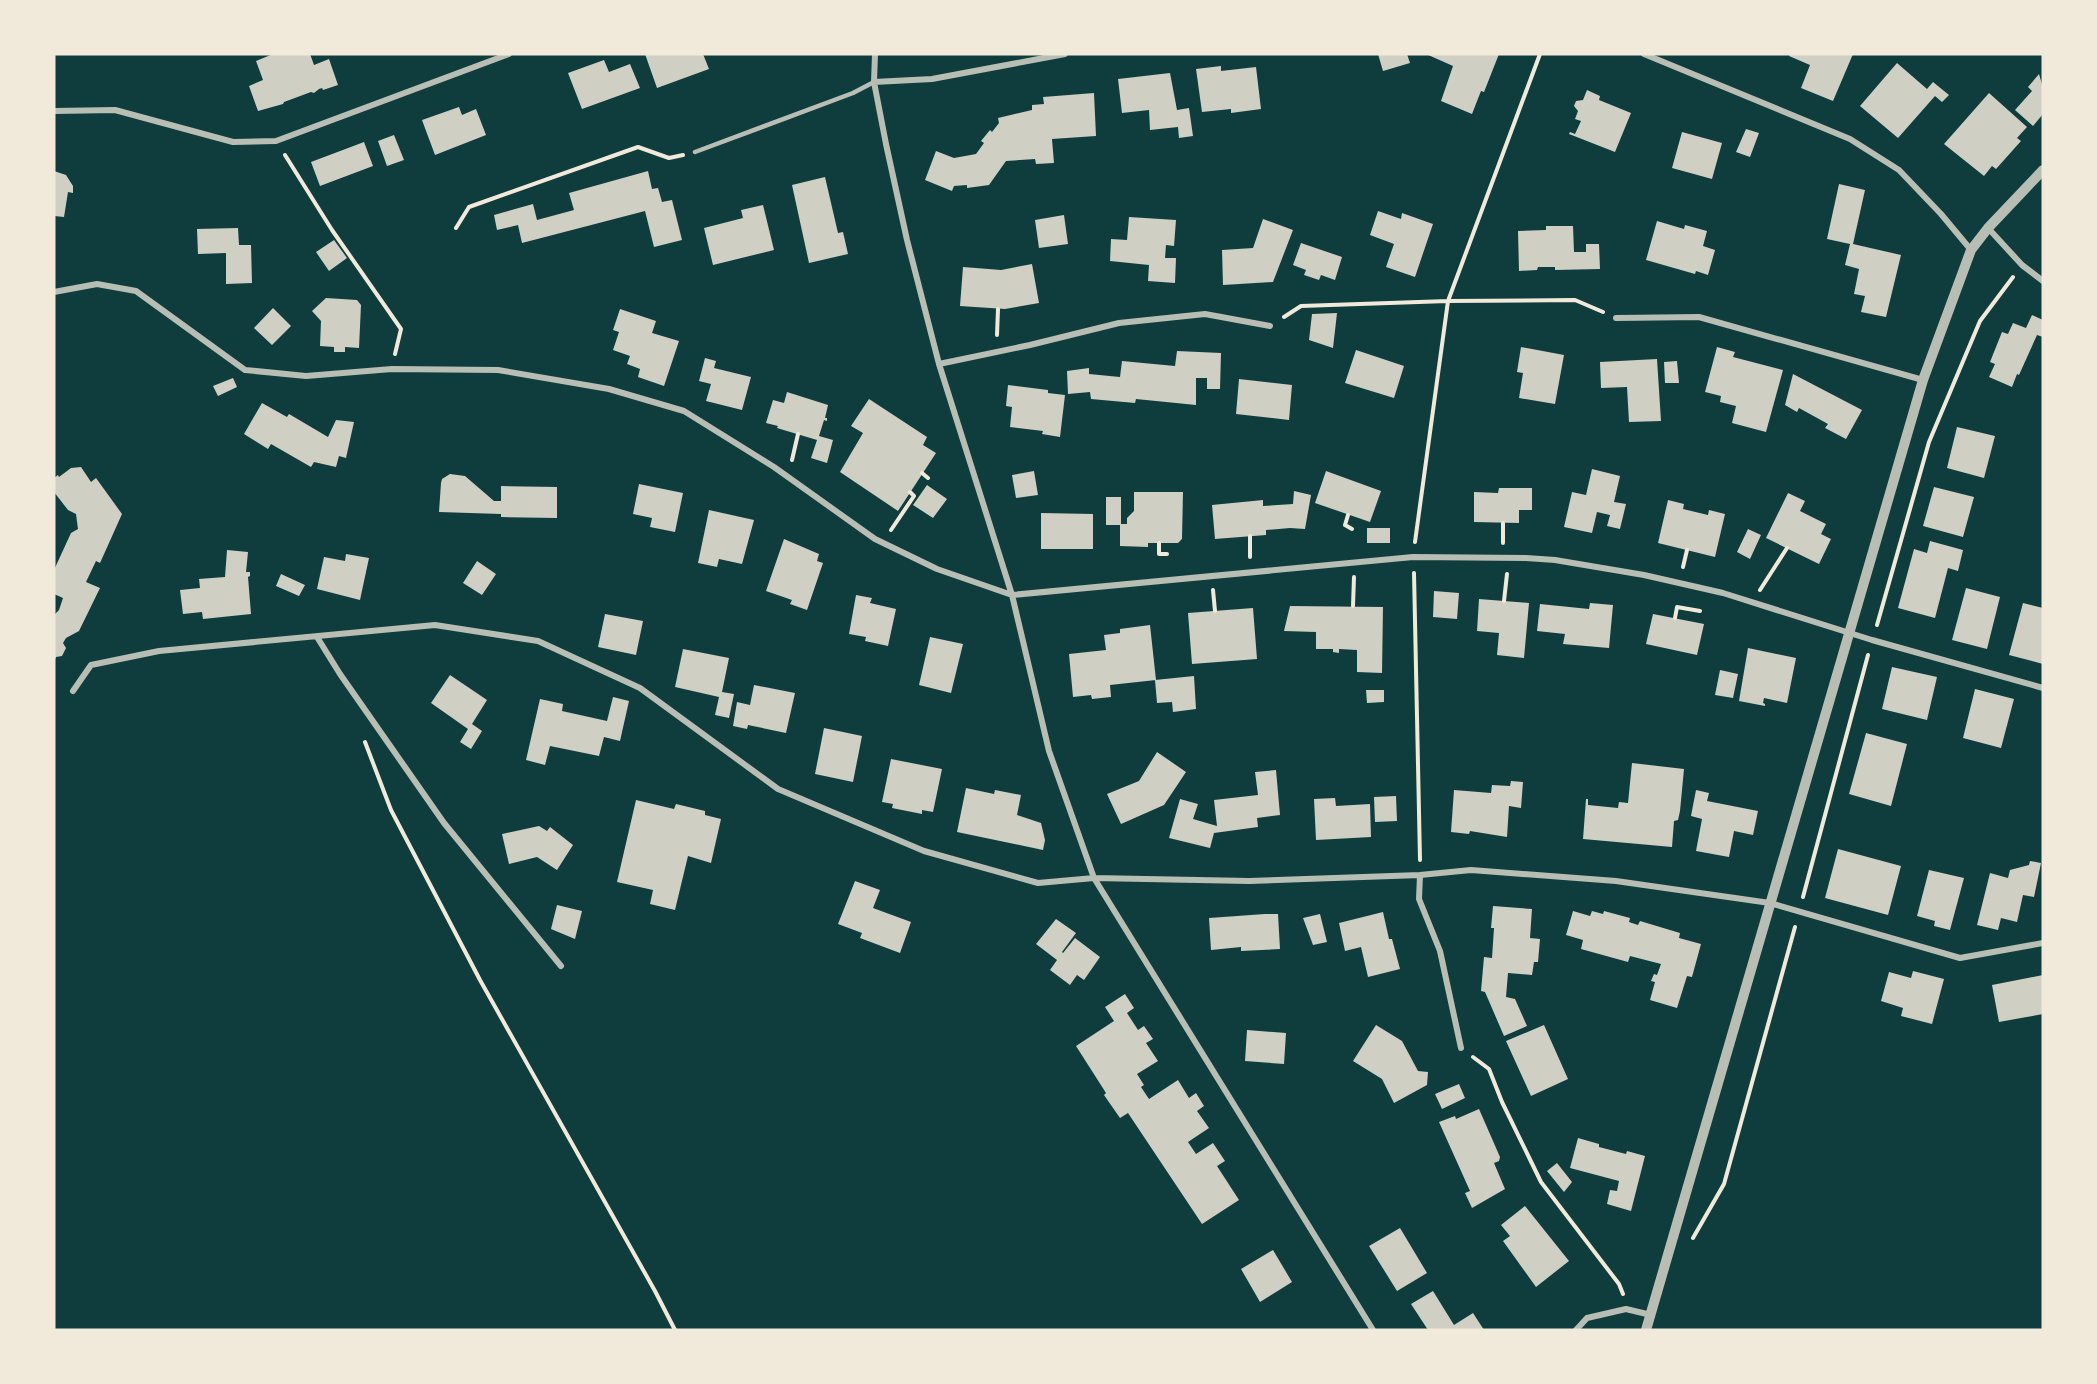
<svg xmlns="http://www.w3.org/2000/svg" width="2097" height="1384" font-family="Roboto,sans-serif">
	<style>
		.building { fill: #cfcfc3 }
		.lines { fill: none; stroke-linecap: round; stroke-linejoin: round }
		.path { stroke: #f1e9da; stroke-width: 4 }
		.service { stroke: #b8beb3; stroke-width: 4.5 }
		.minor { stroke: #b8beb3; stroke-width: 6 }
		.tertiary { stroke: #b8beb3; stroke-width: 10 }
	</style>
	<rect width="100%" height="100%" fill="#0f3d3e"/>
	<path class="building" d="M273,54H310L314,65L329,59L338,85L323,90L322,88L319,89L314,93L311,92L284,102L283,104L258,111L249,86L263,80L256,61Z
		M645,54H703L709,69L657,88Z
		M1378,54H1407L1410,63L1383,71Z
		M1426,54H1499L1484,92L1481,91L1472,114L1441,101L1453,66Z
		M1790,54H1853L1833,101L1801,88L1810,65L1789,56Z
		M604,60L609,72L630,64L640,88L582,109L568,73Z
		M1897,63L1927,89L1933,82L1949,95L1942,102L1935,96L1898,138L1860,106Z
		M1221,66V71L1256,67L1261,109L1231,113V109L1202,112L1196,69Z
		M1170,73L1177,110L1189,108L1193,136L1179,138L1178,127L1150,130L1149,110L1122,113L1118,79Z
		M2039,74L2043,88V114L2033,126L2015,110L2032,91L2028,87Z
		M1587,90L1600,96L1599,100L1631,113L1615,152L1569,134L1570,132L1575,134L1581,121L1575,119L1578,111L1574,106L1576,101L1583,100Z
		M1094,93L1096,136L1052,139L1054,163L1036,164L1035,159L1006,161L989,185L967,188V185L954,186L952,191L925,180L936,151L954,158L976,154L984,143L981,141L990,130L992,132L999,123L998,118L1032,110V105L1044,104L1043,97Z
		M1989,93L2027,127L2017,138L2021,141L1996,169L1992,166L1984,176L1944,144Z
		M459,107L462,115L476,109L486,135L435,155L422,120Z
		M1746,129L1759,133L1750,157L1736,152Z
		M1682,132L1722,143L1712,179L1672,168Z
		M394,135L404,160L387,166L378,141Z
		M364,142L373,166L320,186L311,162Z
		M54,171L66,175L73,186V193L68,192L64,217L54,216Z
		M648,171L652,189L658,188L662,202L672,200L682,240L654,247L645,211L522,243L518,225L497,230L494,215L533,204L537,220L574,210L569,193Z
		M825,177L838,233L843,232L848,254L809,263L792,185Z
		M1839,184L1865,190L1853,244L1901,255L1886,317L1861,312L1865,296L1854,294L1859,269L1845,265L1850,244L1827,239Z
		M763,205L774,250L713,265L704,228L743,218L741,210Z
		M1378,211L1401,219L1402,213L1433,224L1415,277L1386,267L1394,244L1370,235Z
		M1064,215L1068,244L1039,248L1035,220Z
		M1129,217L1176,220L1174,246L1166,245L1165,258H1176L1175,283L1148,281L1149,265L1110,261L1111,239L1127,240Z
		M1263,219L1293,230L1273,282L1223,285L1222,250L1253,248Z
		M1657,221L1684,229L1685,225L1707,231L1703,246L1715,250L1708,275L1696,271L1695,274L1646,260Z
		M1546,226H1573L1574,252H1586V244H1599L1600,269L1555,270V267H1538L1537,270L1519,271L1518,231L1546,230Z
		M238,228L239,245H251L252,283L226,284V253L198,254L197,229Z
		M334,240L347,258L329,271L316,252Z
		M1301,243L1342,257L1335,280L1321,275L1319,280L1304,275L1306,270L1293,265Z
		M1032,264L1039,303L1005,309L960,306L963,267L1001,270Z
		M326,298L357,300L361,305L359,348L345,347V352H334V347L320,346L321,321L312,311Z
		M273,308L291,326L272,345L254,328Z
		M620,309L656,321L652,333L679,341L664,386L638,377L640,369L627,364L630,356L613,350L619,332L613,330Z
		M1337,313L1333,348L1309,340L1312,314Z
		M2032,315L2043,320V337L2037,335L2019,375L2017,374L2012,387L1989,377L1995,364L1990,362L2002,332L2008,334L2013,323L2026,328Z
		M1521,347L1564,355L1555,404L1519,398L1523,373L1517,372Z
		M1717,347L1735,352L1733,357L1783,370L1766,432L1732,423L1736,406L1720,402L1721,396L1705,392Z
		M1356,350L1404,366L1394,398L1345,383Z
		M1177,351L1221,353L1220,389H1207V378H1196V405L1136,399L1135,403L1091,399L1090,392L1068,394L1067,371L1089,368V374L1120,377L1122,361L1175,366Z
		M705,358L716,361L714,368L751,377L742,410L706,401L711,384L699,381Z
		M1657,359L1661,421L1629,422L1627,387L1601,388L1600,362Z
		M1677,361L1679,383H1665L1664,362Z
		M1793,374L1862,410L1846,439L1825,428L1828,424L1799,408L1797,412L1785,405Z
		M233,378L237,387L218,396L213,386Z
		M1239,379L1292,385L1289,420L1236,414Z
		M1008,385L1048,390V393L1065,395L1060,437L1042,434L1043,431L1010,427L1012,407L1006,406Z
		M787,392L828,405L825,418H827V421L824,420L819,436L833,440L827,463L811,458L817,440L777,428L778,426L766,423L773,400L784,403Z
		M869,399L927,437L923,445L936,453L898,511L840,472L863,433L851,426Z
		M262,403L287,417L289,414L328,437L336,420L354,422L346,458L339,456L336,467L314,462L311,467L271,444L268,449L244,434Z
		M1957,427L1995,436L1984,478L1947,468Z
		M81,467L91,482L96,478L122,514L100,563L96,561L86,582L100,588L79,631L66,638L63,643L66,648L62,656L56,657L54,662V615L59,610L63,598L54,594V570L71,533L78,529L76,514L68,510L54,492V478L58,475L59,477L71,468Z
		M1592,469L1620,476L1614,502L1626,504L1620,529L1607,526L1610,515L1597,512L1592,533L1564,527L1572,492L1586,495Z
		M1034,471L1038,495L1016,498L1012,475Z
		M1326,471L1381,491L1370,522L1315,503Z
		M450,474L465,476L494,501H501V486L557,487V518L501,517V514L439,512L441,483L442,479Z
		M639,484L683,493L675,532L650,527L652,518L633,514Z
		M927,485L947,499L933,518L913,505Z
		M1934,487L1974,497L1963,537L1923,526Z
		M1499,488H1532V510H1519V523L1474,522V492L1498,493Z
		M1294,491L1311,495L1305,529L1290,528L1266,530V535L1215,539L1212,505L1263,500V506L1293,504Z
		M1134,492H1183L1182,539L1178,543H1148V547L1120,546V525H1106V497H1121V524H1127V518L1134,511Z
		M1788,493L1805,501L1800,511L1826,524L1821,534L1831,539L1819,564L1766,538Z
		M1668,500L1684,504L1683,509L1708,515L1709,510L1725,514L1715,557L1658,543Z
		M709,510L754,520L742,564L719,559L717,567L698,563Z
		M1041,513L1093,514V549H1041Z
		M1367,528H1390V543H1367Z
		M1748,529L1761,535L1750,559L1737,552Z
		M784,539L819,554L817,561L823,563L807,610L790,604L792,600L766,591Z
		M1930,541L1963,550L1958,571L1948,568L1935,618L1898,608L1914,549L1927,553Z
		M227,550L248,552L246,572H250V576L248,577L251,614L203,619L202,612L183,614L180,590L200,588L199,579L225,577Z
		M346,554L369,558L360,600L317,589L324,557L345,561Z
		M477,561L496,574L482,595L463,583Z
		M281,574L305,585L299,596L276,586Z
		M1966,588L2000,597L1987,649L1952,640Z
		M1434,591L1459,593L1457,619L1433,617Z
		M856,595L872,598L870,603L896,609L888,646L865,641L866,637L849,634Z
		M1479,599L1529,603L1524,658L1497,655L1499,633L1477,631Z
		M1590,603L1613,605L1609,648L1563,644L1565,634L1537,631L1540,604L1589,609Z
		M2023,603L2043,608V664L2009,655Z
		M1290,606L1383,607L1382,673L1357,672V650L1339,649V653L1333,652V649H1316V632L1284,631Z
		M1253,608L1257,659L1192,664L1188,613Z
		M605,614L643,621L636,655L598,647Z
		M1653,614L1704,624L1697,655L1646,644Z
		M1150,625L1156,680L1110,685L1111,697L1092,699L1091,695L1073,697L1069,654L1106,650L1104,635L1120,633V629Z
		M930,637L963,644L951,693L919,685Z
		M1748,648L1796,658L1787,703L1764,698L1763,703L1765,704V706L1739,701Z
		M683,649L729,658L722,692L734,694L729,718L715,715L719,697L675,687Z
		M1892,667L1937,677L1927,720L1882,709Z
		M1720,670L1738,674L1733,698L1715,695Z
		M450,675L487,700L472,724L482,731L471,749L460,742L468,729L431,703Z
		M1194,676L1196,709L1173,712L1172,702L1157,703L1155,680Z
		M754,685L795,693L786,733L748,725L747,729L733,726L737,702L750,705Z
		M1975,689L2014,699L2001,748L1963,738Z
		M1366,690H1384V702L1367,703Z
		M613,697L629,701L620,741L604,737L599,756L550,746L545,765L526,760L540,699L563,704L562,711L607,721Z
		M824,728L862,736L853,782L815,774Z
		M1866,733L1907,744L1891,806L1849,794Z
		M1157,752L1186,772L1164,805L1121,824L1107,794L1139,781Z
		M891,759L942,769L933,812L922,810V814L892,808L893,804L882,802Z
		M1632,763L1684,769L1680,811L1678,820L1674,821L1672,847L1583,839L1586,799H1588V805L1618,808L1619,802L1628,803Z
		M1276,770L1280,815L1257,818L1258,827L1214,833L1210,848L1169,838L1180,799L1198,804L1193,819L1217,826L1214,800L1258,795L1255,772Z
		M1511,781L1523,782L1521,808L1509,806L1507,837L1470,831L1469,834L1451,832L1454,790L1491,793L1492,785L1510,786Z
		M966,788L994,794L995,790L1021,795L1017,815L1041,823L1045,840L1043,850L957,832Z
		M1696,790L1709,793L1707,801L1758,811L1753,835L1734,831L1729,857L1696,851L1702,819L1691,816Z
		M1396,796L1397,821L1375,822L1374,797Z
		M1335,798L1336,806L1370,804L1371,837L1316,840L1314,799Z
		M636,800L674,809L676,804L705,811V815L721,819L711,863L688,856L675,910L650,904L653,890L617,882Z
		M539,826L547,831L550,827L573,845L557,870L537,857L509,864L502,834Z
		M1838,849L1901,866L1888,915L1825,898Z
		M2030,861L2041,863L2034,897L2023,895L2017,922L2001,918L1998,930L1977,925L1990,873L2008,878L2010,870L2029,865Z
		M1929,870L1964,878L1950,930L1934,926L1935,921L1917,916Z
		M855,881L880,890L873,908L911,922L900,953L860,938L862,933L838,924Z
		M557,905L582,911L575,939L551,929Z
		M1493,906L1532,909L1530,938L1540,939L1538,962H1534L1532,975L1508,973L1506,997L1515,999L1527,1026L1504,1036L1485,992L1481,991L1484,957L1492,958L1494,928H1491Z
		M1573,911L1590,916L1592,911L1603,914L1604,911L1630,918L1629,922L1638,925L1640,921L1680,933L1679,938L1701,944L1692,977L1687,976L1677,1008L1650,1000L1655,982L1651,981L1654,974L1657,975L1661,964L1630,956L1628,962L1581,949L1583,940L1566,935Z
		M1383,912L1389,939H1392L1400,969L1368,977L1361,947L1345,951L1339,923Z
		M1265,914H1278L1280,949L1241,951V947L1211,950L1209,918Z
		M1320,914L1327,942L1313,945L1303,918Z
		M1056,919L1076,933L1062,952L1063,953L1075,938L1100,957L1084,980L1077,975L1070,985L1050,970L1057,960L1036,944Z
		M1913,971L1944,979L1932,1024L1901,1016L1903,1008L1881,1001L1889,972L1911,978Z
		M2043,975V1014L1999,1022L1992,985Z
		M1125,994L1134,1008L1127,1013L1138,1030L1144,1026L1153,1039L1146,1043L1158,1061L1137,1074L1144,1085L1141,1087L1149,1099L1178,1080L1189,1098L1196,1093L1204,1106L1197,1111L1209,1128L1188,1142L1196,1154L1213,1143L1225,1161L1217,1166L1239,1200L1202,1224L1128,1113L1120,1118L1104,1095L1106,1093L1076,1046L1114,1021L1105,1007Z
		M1376,1025L1402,1041L1418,1071L1428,1072L1427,1085L1394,1103L1382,1079L1353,1061Z
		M1544,1025L1568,1079L1531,1096L1506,1041Z
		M1247,1030L1286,1033L1284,1064L1245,1061Z
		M1459,1084L1465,1098L1442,1109L1435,1094Z
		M1479,1109L1500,1157L1499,1161L1494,1163L1505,1189L1472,1208L1465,1193L1470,1191L1439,1122L1455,1116L1456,1119Z
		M1578,1138L1599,1144V1147L1626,1154L1627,1151L1645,1156L1631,1211L1607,1204L1610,1190L1617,1191L1619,1181L1570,1168Z
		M1557,1163L1572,1182L1564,1192L1547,1171Z
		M1525,1206L1569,1261L1536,1287L1503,1241L1510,1236L1501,1225Z
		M1400,1228L1427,1273L1397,1291L1369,1246Z
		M1273,1250L1292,1282L1260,1302L1241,1269Z
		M1433,1291L1454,1325L1473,1313L1484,1330H1428L1411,1304Z"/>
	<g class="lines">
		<path class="path" d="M285,155L332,230L401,329L395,354
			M456,228L469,207L638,147L669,158L683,155
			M1284,317L1301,306L1448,301L1575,300L1603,312
			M997,335L998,309
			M792,460L798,434
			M922,473L928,478
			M1348,515L1345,525L1352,529
			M891,530L914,496L910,492
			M1250,536V557
			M1415,542L1448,301L1540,54
			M1159,543V554H1167
			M1503,543V523
			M1683,567L1687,550
			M1414,573L1420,860
			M1213,590L1215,611
			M1760,590L1787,548
			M1504,601L1507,574
			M1353,606L1354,577
			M1675,618L1677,607L1700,611
			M1877,625L1929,442L1980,321L2013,277
			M365,742L391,810L480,980L655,1291L675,1330
			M1803,897L1868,655
			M1473,1057L1489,1069L1502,1102L1541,1182L1619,1284L1623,1294
			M1693,1238L1724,1184L1795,927"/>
		<path class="service" d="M695,152L853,93L874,82"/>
		<path class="minor" d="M875,54L874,82L886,144L907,240L939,364L1012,595L1049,751L1094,878L1373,1330
			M1644,54L1850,139L1899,170L1941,214L1971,250
			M874,82L932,79L1065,54
			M54,111L115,110L233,142L276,141L509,54
			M1988,228L2022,265L2043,281
			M54,292L97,284L136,291L245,370L306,376L392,369L498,370L609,389L684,411L774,467L875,539L937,569L1012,595L1413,557L1526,558L1555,560L1644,575L1723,593L1872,640L2043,688
			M1616,318L1699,317L1923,380
			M939,364L1030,345L1119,323L1205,314L1270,326
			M317,637L340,674L444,823L561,966
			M73,691L91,665L159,651L435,625L538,641L640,688L778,789L924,851L1038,883L1094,878L1249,881L1420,875L1471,870L1616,881L1770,903L1960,958L2043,943
			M1420,875L1419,899L1440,951L1461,1048
			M1576,1330L1587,1318L1626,1309L1651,1315"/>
		<path class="tertiary" d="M1646,1330L1923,380L1971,250L1988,228L2043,170"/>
	</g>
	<rect width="2097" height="1384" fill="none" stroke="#f1e9da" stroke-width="111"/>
</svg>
